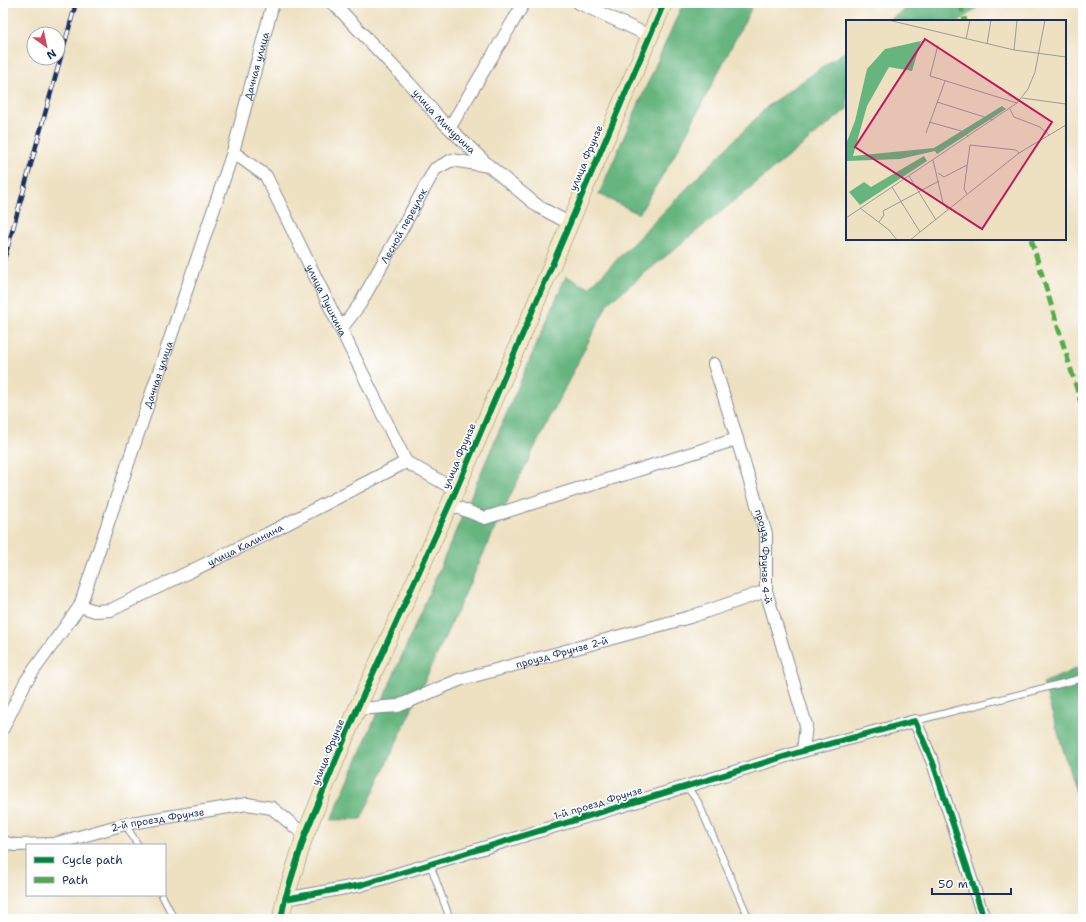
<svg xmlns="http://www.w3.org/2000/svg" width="1086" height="922" font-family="'Shantell Sans',sans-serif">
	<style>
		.forest { fill: #66b57f; stroke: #40726e }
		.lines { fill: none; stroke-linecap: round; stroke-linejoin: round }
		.lane-casing { stroke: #848890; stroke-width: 8 }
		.street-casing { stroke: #848890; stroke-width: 14 }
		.secondary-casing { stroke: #848890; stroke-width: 18 }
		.lane { stroke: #fff; stroke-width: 6 }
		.street { stroke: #fff; stroke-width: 12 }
		.secondary { stroke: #f7e8c3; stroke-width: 17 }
		.rail-casing { stroke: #1b2f5e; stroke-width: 4.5 }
		.rail { stroke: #fff; stroke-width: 3; stroke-dasharray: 9; stroke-linecap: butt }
		.quiet { stroke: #52ab49; stroke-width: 5; stroke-dasharray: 10 5; stroke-linecap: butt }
		.cycleway-casing { stroke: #fff; stroke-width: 8 }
		.cycleway { stroke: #00873e; stroke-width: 6 }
		.labels { text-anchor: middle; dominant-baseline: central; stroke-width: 3.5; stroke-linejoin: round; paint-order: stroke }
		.street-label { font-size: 10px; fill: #1b2f5e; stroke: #fff }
		.inset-road { fill: none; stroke: #9a9a9a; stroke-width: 1 }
		.view { fill: #c2185b; fill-opacity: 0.15; stroke: #c2185b; stroke-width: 2 }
		.inset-edge { fill: none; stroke: #1b2f5e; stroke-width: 2 }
	</style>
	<rect width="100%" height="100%" fill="#fff"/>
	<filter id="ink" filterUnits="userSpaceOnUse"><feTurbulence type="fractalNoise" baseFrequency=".025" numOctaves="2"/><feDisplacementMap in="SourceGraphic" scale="8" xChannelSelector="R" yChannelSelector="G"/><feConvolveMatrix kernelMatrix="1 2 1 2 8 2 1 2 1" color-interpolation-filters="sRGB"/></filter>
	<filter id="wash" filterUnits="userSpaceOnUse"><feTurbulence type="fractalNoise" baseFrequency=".012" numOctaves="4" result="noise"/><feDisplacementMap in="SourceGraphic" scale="16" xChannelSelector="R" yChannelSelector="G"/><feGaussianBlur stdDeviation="0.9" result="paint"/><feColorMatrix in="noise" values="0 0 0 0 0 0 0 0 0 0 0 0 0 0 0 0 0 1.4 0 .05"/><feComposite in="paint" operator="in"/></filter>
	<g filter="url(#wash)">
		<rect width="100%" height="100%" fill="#eee1c2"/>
		<path class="forest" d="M683,3H754L680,146L639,214L599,194Z
			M914,3H983L959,21H888Z
			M847,50V109L608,303L510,496L361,819L331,820L566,276L589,288L770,104Z
			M1083,666V815L1043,683Z"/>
	</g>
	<g filter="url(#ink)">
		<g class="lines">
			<g class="lane-casing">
				<path id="lane" d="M915,721L1083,678
					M687,787L698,802L749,919
					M125,824L138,845
					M430,864L450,919
					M162,895L174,919"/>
			</g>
			<g class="street-casing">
				<g id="street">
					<path id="s1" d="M332,3L339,9L409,83L440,119L489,166L539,207L569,223"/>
					<path d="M579,3L650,36"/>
					<path d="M450,127L524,3"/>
					<path id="s2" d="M233,152L266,176L406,462"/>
					<path id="s3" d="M341,329L360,304L435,169L452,160L489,166"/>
					<path id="s4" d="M714,364L766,534V591L806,725L803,751"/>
					<path d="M406,462L456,490"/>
					<path d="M449,504L485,518L737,439"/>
					<path id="s5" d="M80,606L95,611L111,610L267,534L406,462"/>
					<path id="s6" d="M357,709L398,706L459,680L690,617L766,591"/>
					<path id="s7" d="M3,728L26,681L80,606L233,152L273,3"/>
					<path id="s8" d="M3,842L14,845L54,844L125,824L247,804L272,808L305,835"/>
					<path d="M285,899L361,885L803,751L915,721L933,763L984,919"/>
				</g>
			</g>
			<g class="secondary-casing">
				<path id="secondary" d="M281,919L285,899L305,835L357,709L456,490L664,3"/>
			</g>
			<use href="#lane" class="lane"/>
			<use href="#street" class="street"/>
			<use href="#secondary" class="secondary"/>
			<g class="rail-casing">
				<path id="rail" d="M3,264L76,3"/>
			</g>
			<use href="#rail" class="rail"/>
			<path class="quiet" d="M960,3L965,21
				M1031,239L1083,409"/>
			<g class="cycleway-casing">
				<path id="cycleway" d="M285,899L361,885L803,751L915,721L933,763L984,919
					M281,919L285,899L305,835L357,709L456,490L664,3"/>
			</g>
			<use href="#cycleway" class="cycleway"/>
		</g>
	</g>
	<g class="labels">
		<g class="street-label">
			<text stroke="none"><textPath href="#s7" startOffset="713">Дачная улица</textPath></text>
			<text stroke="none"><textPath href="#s1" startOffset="163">улица Мичурина</textPath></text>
			<text transform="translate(586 158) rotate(-67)">улица Фрунзе</text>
			<text stroke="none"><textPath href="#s3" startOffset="121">Лесной переулок</textPath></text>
			<text stroke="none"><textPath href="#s2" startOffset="179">улица Пушкина</textPath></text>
			<text stroke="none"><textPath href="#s7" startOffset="389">Дачная улица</textPath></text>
			<text transform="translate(459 456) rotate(-67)">улица Фрунзе</text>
			<text stroke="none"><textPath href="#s5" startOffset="181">улица Калинина</textPath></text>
			<text stroke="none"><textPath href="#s4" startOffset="200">проузд Фрунзе 4-й</textPath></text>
			<text stroke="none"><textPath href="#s6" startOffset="214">проузд Фрунзе 2-й</textPath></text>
			<text transform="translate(328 752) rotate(-68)">улица Фрунзе</text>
			<text transform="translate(598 803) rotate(-17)">1-й проезд Фрунзе</text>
			<text stroke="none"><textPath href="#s8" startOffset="158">2-й проезд Фрунзе</textPath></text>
		</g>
	</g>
	<g transform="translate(846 20)">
		<rect width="220" height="220" fill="#eee1c2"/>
		<path d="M75,21L66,51L43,47L21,86L7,136L88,128L156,86L160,89L91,134L89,131L54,139L0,141V124L9,101L21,49L39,29ZM78,136L81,141L14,185L3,172L18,162L25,167Z" fill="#66b57f"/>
		<path class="inset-road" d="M42,0L168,30L220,37M120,19L124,0M141,24L145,0M92,25L84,56L171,83M168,30L171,0M176,78L220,84M91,82L148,100M164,89L168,97L194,107L203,115M83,102L119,112L122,117M80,113L99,61M124,125L170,130L173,133M87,140L97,183L102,190M92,153L98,157L121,145M63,156L90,200M46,167L74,212M121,174L118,169L124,125M14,188L43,210L51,220M0,198L171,83L182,69L189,52L199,0M33,202L38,195L37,191L93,161M64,220L173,133L220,105"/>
		<path class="view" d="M79,19L206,102L136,209L9,127Z"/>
		<rect width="220" height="220" class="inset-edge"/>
	</g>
	<rect width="1086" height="922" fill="none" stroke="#fff" stroke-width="16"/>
	<rect x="26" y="844" width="140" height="52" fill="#ffffff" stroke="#a4acbf"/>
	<rect x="34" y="857" width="20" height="6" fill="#00873e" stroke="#a4acbf"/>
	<text x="62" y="864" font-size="12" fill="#1b2f5e">Cycle path</text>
	<rect x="34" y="877" width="20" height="6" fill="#52ab49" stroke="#a4acbf"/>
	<text x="62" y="884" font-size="12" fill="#1b2f5e">Path</text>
	<g transform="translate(46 46) rotate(147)"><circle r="19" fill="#ffffff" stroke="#a4acbf"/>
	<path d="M0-3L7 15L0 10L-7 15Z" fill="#d1495b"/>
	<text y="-6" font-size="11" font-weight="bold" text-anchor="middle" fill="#1b2f5e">N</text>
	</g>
	<path d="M932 888v6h79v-6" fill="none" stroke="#1b2f5e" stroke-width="2"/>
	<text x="938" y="888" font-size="12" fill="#1b2f5e" stroke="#ffffff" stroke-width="3" paint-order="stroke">50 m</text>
</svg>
